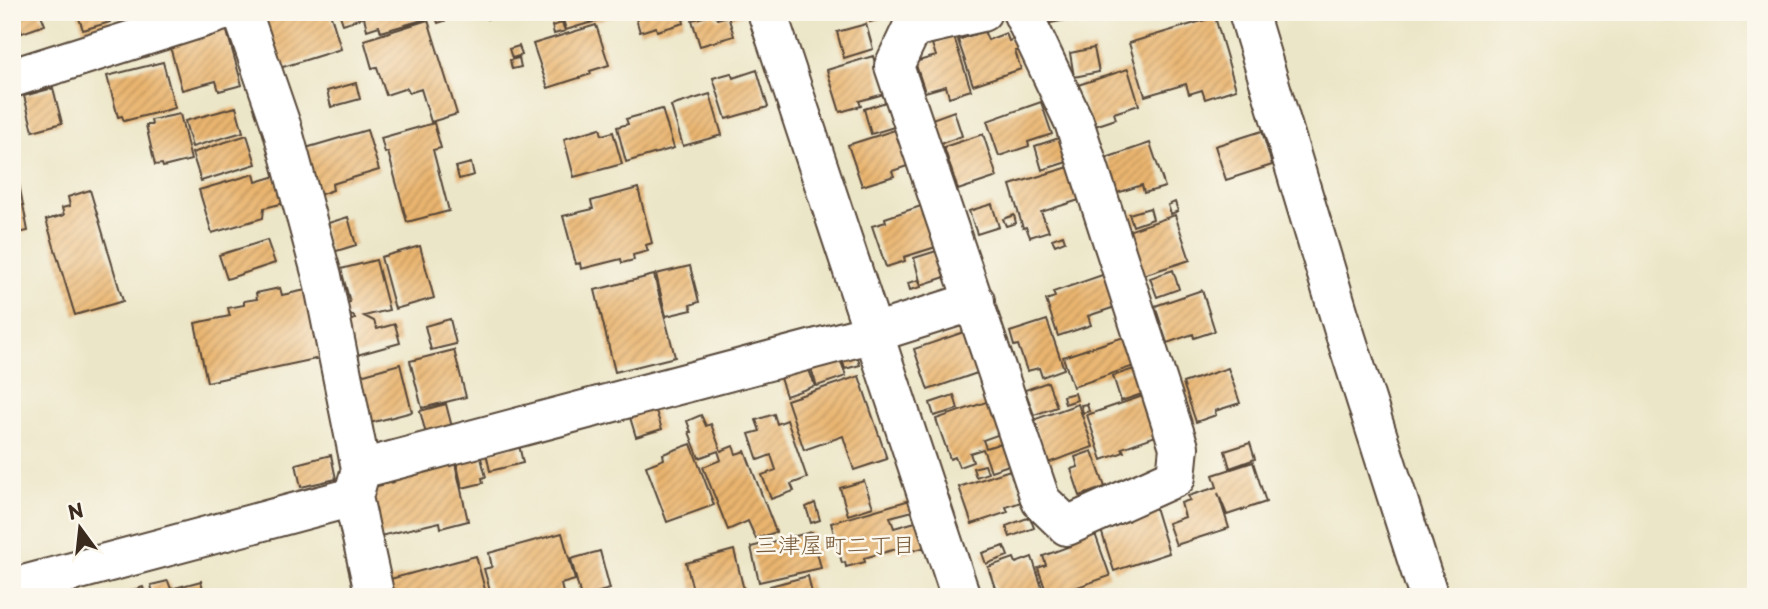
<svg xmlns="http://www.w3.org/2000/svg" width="1768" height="609" font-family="'Playpen Sans','Klee One',sans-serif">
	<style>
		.building { fill: url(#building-hatch) }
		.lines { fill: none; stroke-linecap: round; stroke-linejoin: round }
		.minor-casing { stroke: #564638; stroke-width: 42 }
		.minor { stroke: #fff; stroke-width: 38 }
		.labels { text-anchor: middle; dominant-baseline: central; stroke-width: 5; stroke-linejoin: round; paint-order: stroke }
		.neighbourhood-label { font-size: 23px; fill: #785b3a; stroke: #fbf7ec }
	</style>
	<defs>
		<pattern id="building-hatch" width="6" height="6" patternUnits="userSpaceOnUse" patternTransform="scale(1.75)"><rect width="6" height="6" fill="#eab56f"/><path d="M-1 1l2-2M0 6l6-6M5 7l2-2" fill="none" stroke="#bf935b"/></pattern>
	</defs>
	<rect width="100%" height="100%" fill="#fbf7ec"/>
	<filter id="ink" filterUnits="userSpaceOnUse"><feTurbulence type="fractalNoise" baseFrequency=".0143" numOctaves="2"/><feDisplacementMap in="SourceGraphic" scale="14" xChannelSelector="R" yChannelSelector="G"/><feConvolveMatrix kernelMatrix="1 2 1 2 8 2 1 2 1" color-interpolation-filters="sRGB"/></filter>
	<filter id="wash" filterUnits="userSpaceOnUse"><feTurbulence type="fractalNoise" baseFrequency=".00686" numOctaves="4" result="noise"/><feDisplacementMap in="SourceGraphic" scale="28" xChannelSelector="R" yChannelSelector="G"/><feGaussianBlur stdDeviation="1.57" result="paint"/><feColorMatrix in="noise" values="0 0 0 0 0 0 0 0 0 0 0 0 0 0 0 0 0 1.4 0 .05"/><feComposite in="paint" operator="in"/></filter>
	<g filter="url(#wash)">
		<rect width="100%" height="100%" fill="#ece6c8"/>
		<g id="blocks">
			<path class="building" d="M14,12H40L45,25L22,33Z
				M77,12H107L110,22L83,30Z
				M283,12H330L341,49L270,71L255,21Z
				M339,12H427L429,18L381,32L379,26L367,30L364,17L343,24Z
				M434,12H469V13L438,23Z
				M484,12H494L495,16L487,19Z
				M561,12H585L589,23L566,30Z
				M587,12H623V13L590,23Z
				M634,12H683L685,19H683L684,23L657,31L656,27L640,32Z
				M693,12H712V13L695,18Z
				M730,12H748V13L732,18Z
				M808,12H833L834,13L817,18L816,14L809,16Z
				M867,12H896V15L870,22Z
				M1042,12H1098L1099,18L1077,22L1076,18L1045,24Z
				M1107,12H1140V13L1109,21Z
				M715,14L717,19L728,16L734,36L700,46L692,20Z
				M1215,17L1236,89L1205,99L1202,90L1189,94L1186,84L1145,96L1129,43Z
				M428,20L457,114L431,122L421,89L409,93L407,88L386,95L377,67L372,68L364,40Z
				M562,23L565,31L554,34L552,26Z
				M866,24L873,49L844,58L837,32Z
				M596,25L609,65L590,71L591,74L548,88L533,44Z
				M226,28L242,85L219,91L216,81L182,90L169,43Z
				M984,31L988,40L1006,33L1009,41L1017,38L1021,50L1015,51L1021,69L973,85L958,40Z
				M954,37L971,90L949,97L946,86L925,92L915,62L936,56L932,44Z
				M519,46L522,55L512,58L509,49Z
				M1094,48L1099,72L1074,77L1070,53Z
				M873,56L884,94L859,101L861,106L840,112L827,70Z
				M519,58L521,67L512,69L510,60Z
				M163,62L175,108L124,121L122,116L118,117L107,76Z
				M1128,69L1139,105L1114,113L1116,119L1092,127L1078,85Z
				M757,70L768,107L726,119L713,78L731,73L733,78Z
				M356,83L360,99L331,107L327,91Z
				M53,88L62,123L33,131L24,96Z
				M710,94L722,135L683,146L671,106Z
				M886,102L894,127L871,134L864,109Z
				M1041,102L1052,134L1028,142L1029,146L999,156L987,121Z
				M236,107L243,132L192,147L185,121Z
				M662,109L674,148L626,162L617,127L628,124L626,119Z
				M954,111L962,136L940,144L932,119Z
				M180,114L191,160L163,167L162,164L155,165L146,125H152L151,120Z
				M434,123L441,148L433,150L449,211L407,222L388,152L385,153L381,138Z
				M600,128L602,135L613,132L622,164L574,177L564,139Z
				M898,129L910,165L892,171L894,176L862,186L848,145Z
				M367,130L379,170L332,184L333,190L313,197L299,150Z
				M1262,131L1272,165L1226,180L1215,146Z
				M983,134L997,177L958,190L944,147Z
				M247,135L256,164L201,181L192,153Z
				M1059,138L1067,162L1042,170L1035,146Z
				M1150,143L1165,187L1144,193L1142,185L1117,193L1106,158Z
				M471,163L474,175L459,179L456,167Z
				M1069,167L1079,200L1041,212L1049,231L1030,237L1026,227L1023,228L1010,185Z
				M254,174L256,182L276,176L284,203L264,208L263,218L212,233L199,190Z
				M19,184L28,231L12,234V185Z
				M638,188L652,243L646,245L648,251L633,255L634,260L622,263L621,259L581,269L580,263L576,264L563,216L593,209L591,201Z
				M90,190L123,301L75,315L46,220L64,215L62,208L70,206L68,197Z
				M1175,202L1178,211L1171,214L1168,205Z
				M992,204L999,227L977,234L969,211Z
				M921,206L924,217L930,215L939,246L904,257L905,261L886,267L872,226L886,222L885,218Z
				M1150,208L1153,219L1133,226L1129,214Z
				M1014,215L1016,223L1006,226L1003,219Z
				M1175,215L1190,260L1143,275L1128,231Z
				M348,217L356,245L330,253L322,225Z
				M1063,235L1065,241L1055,245L1052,239Z
				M267,240L275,263L227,279L219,255Z
				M420,246L434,298L395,309L381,257Z
				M943,249L951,275L921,285L914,258Z
				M376,260L389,310L364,316L374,321L377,329L395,324L400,343L357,355L341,323L355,319L353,315L347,317L344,304L350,302L341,269Z
				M690,266L699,302L690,305L692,310L666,316L656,274Z
				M1173,270L1179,289L1157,297L1150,278Z
				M1108,273L1118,306L1088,316L1091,325L1058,336L1046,300L1055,297L1053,292Z
				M654,275L675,357L615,372L595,290Z
				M919,280L921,287L910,290L908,283Z
				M280,288L282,295L311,289L325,357L207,382L195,323L230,316L228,308L244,305V301L257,299L256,293Z
				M1202,290L1215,331L1194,338L1193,334L1167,343L1155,306Z
				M450,319L456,344L431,350L425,326Z
				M1047,320L1064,369L1042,377L1039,368L1027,371L1018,345L1014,346L1010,332Z
				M967,331L980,372L928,390L914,349Z
				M1127,336L1137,365L1073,387L1063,357Z
				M855,349L860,365L845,369L841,354Z
				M454,350L466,397L422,408L410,361Z
				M838,353L846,376L817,386L809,363Z
				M806,362L815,386L786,396L778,372Z
				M400,364L412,412L370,423L357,376Z
				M1140,367L1148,392L1121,401L1113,376Z
				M1228,368L1240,403L1215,411L1216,415L1196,422L1183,383Z
				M859,376L887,459L854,470L843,436L804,450L787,400Z
				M1048,382L1057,407L1034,415L1025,390Z
				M1075,393L1077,400L1065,404L1063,396Z
				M954,395L958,409L934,416L930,403Z
				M1143,396L1156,436L1122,448L1124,452L1102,460L1087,415Z
				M992,400L1003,433L983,440L986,448L1005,442L1012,464L991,471L983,449L970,453L973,462L959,467L955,457L950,459L936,419Z
				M446,404L453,431L427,438L420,411Z
				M1078,404L1093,447L1048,463L1033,420Z
				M1087,404L1089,411L1083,413L1081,405Z
				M654,405L662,429L636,437L629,414Z
				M774,414L777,424L787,420L807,478L791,484L794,491L771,499L762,475L776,470L771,455L758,460L749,434L760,431L756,420Z
				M701,415L706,426L711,424L721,451L733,446L736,454L745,451L776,532L756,539L748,521L728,530L703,467L721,460L718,451L699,458L689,432H691L687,421Z
				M1250,443L1255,459L1230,468L1225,451Z
				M691,444L714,505L667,522L646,466L664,459L663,454Z
				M519,445L523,463L490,471L486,453Z
				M1092,451L1105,487L1080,496L1071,469L1078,467L1075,457Z
				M480,454L486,477L482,478L483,483L462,488L456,460Z
				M331,455L336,479L301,487L296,464Z
				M1253,462L1266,502L1227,515L1218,493L1229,528L1176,545L1168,523L1185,517L1181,503L1190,500L1188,496L1217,487L1213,475Z
				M455,463L468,521L441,528L440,522L376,537L365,489L394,482L393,477Z
				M985,465L988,473L976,477L973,468Z
				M1010,470L1021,502L1006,507L1008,512L972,524L959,487Z
				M864,481L873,507L848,515L840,488Z
				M910,500L913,511L890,517L894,528L919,521L926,547L901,554L900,548L864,558L865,562L846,567L845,562L842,563L831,523Z
				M815,503L820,520L811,523L806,507Z
				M1155,507L1169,553L1114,571L1101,530L1128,521L1126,516Z
				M1030,517L1034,528L1010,537L1006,526Z
				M1093,528L1110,576L1048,597L1038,568L1046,565L1043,556L1073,545L1069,536Z
				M812,532L821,568L759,582L751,547Z
				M562,533L575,580L561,584L563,593L548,597H492L484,569L492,567L489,553Z
				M1004,546L1008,556L986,564L982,553Z
				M734,550L745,594L733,597H695L686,563Z
				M600,551L610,589L581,597L571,559Z
				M476,556L487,597H387L383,581Z
				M1032,557L1045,597H998L988,567L1014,558L1016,563Z
				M808,576L813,597H773L770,586Z
				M168,581L171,589L201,581L205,597H154L151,585Z
				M143,587L146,597H128L127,592Z
				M669,588L671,597H640V596Z"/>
		</g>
	</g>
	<g filter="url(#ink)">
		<use href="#blocks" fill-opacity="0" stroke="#564638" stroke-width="2"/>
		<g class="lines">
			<g class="minor-casing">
				<path id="minor" d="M242,12L282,128L322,276L361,469L353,497L375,597
					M767,12L961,597
					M982,12L912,28L894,66L1041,501L1067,526L1176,477L1179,447L1074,122L1022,12
					M1248,12L1344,331L1429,597
					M12,78L221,12
					M361,469L874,333L975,301
					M12,588L353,497"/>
			</g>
			<use href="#minor" class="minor"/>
		</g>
	</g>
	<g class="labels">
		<g class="neighbourhood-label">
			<text x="835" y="543">三津屋町二丁目</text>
		</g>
	</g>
	<rect width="1768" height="609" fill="none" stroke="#fbf7ec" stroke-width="42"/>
	<g transform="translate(80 528) rotate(345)" stroke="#fbf7ec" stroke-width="5" paint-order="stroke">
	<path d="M0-5L12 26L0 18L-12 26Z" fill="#3b2a1e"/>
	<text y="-10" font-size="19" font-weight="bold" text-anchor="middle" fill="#3b2a1e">N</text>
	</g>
</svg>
